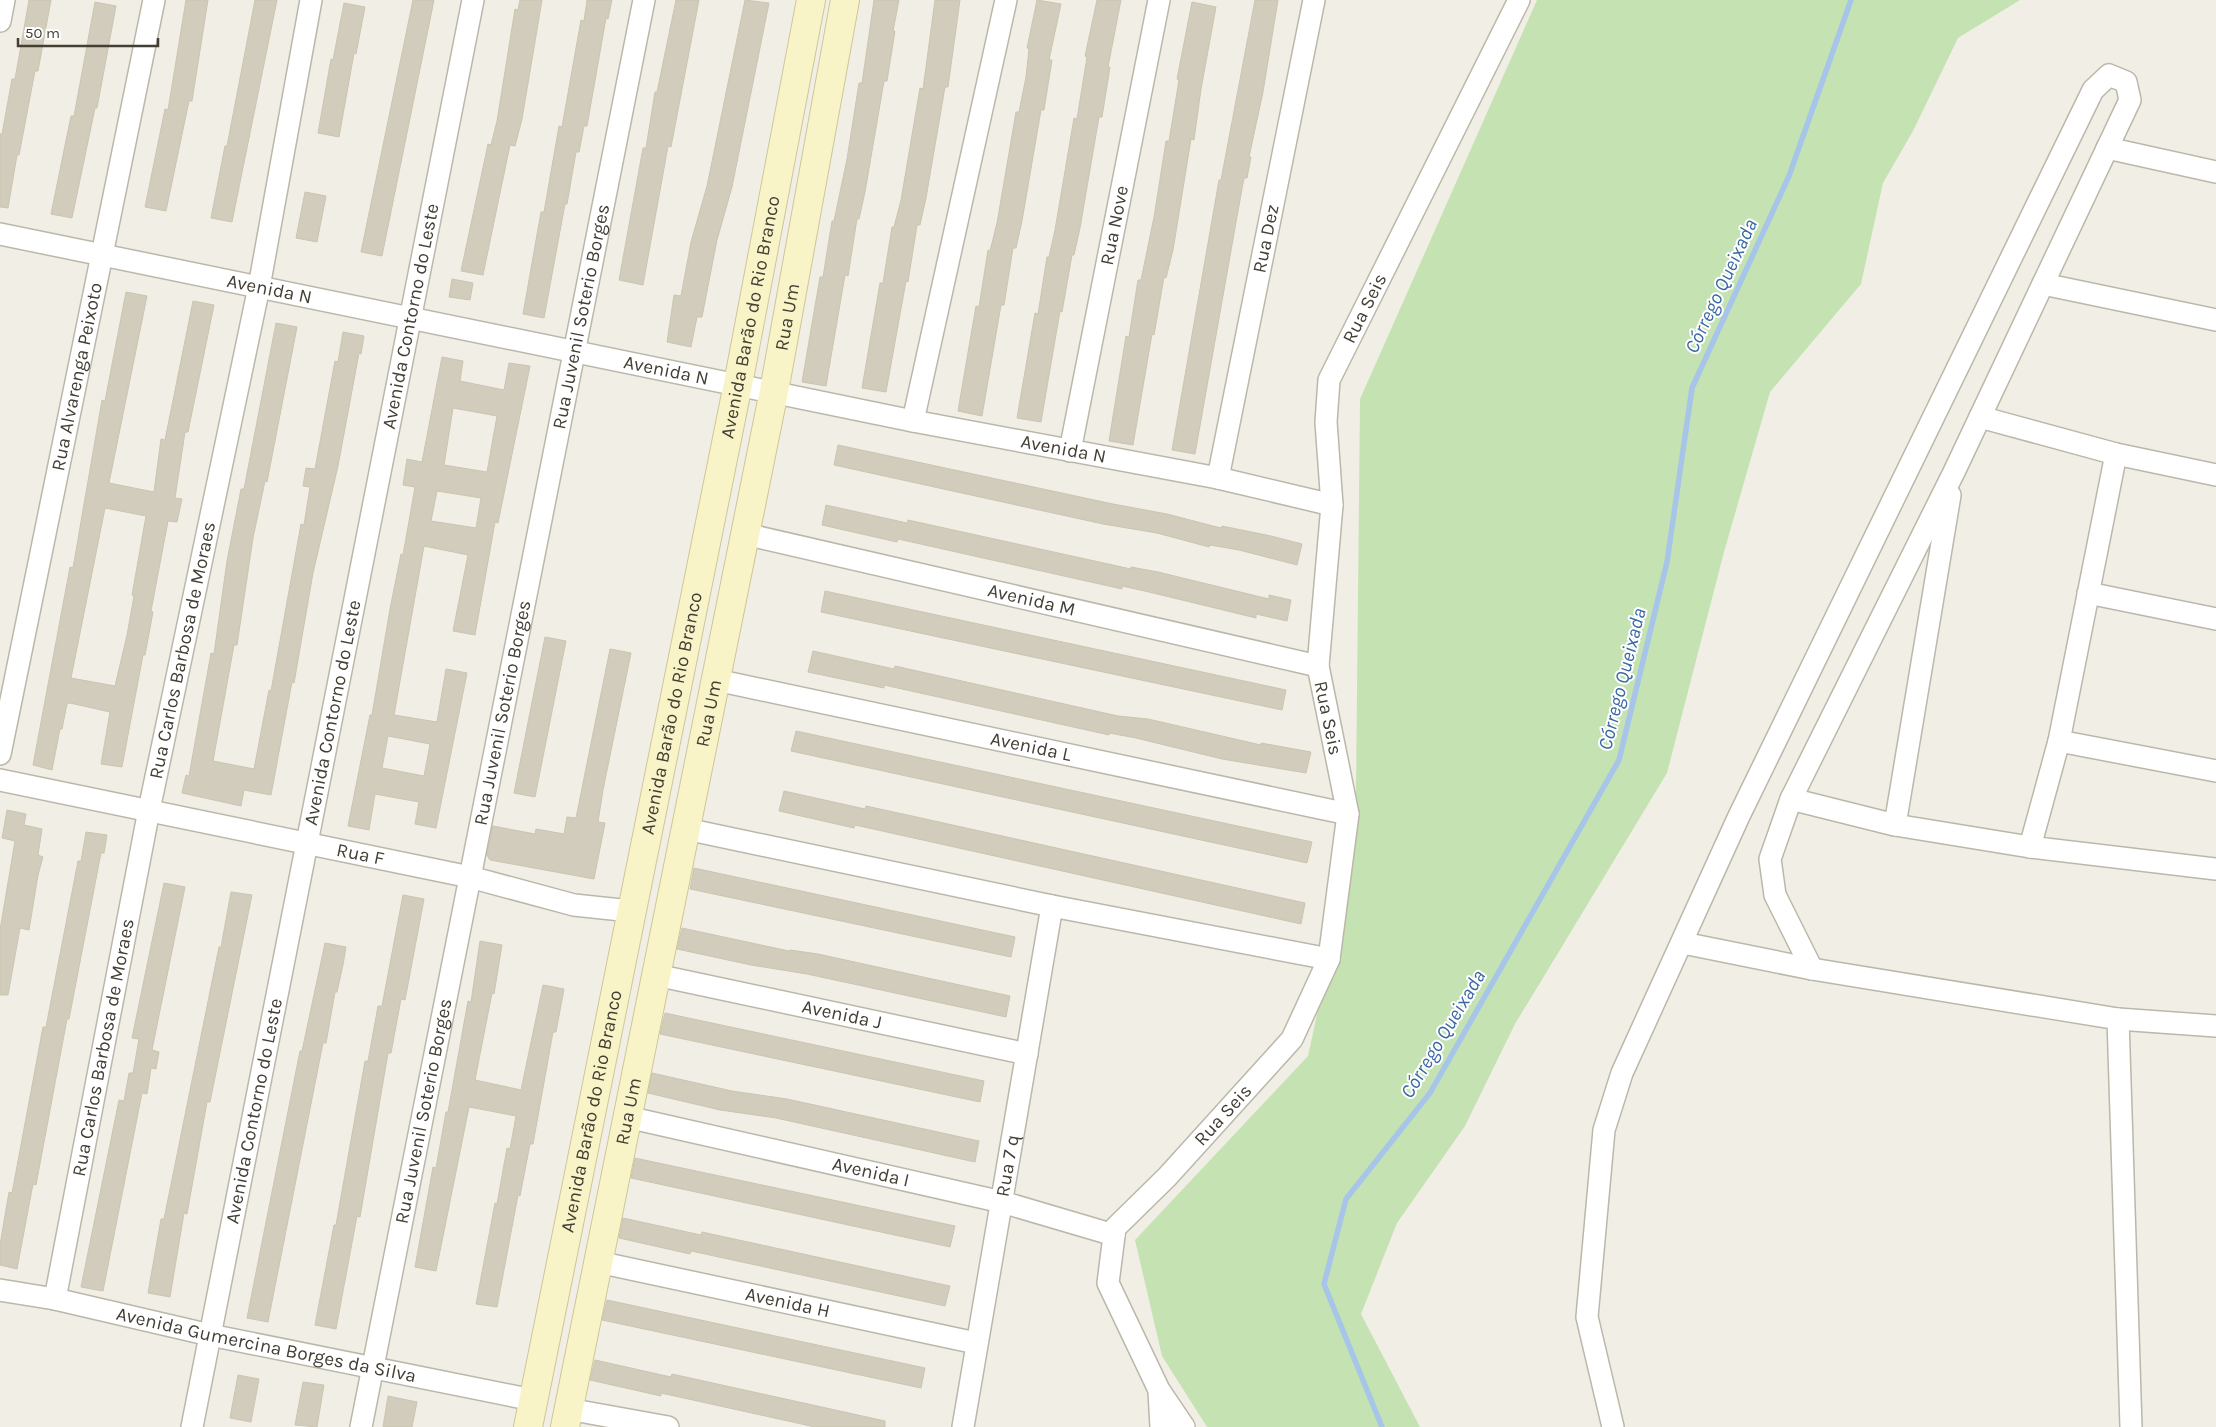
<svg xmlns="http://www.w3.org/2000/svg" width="2216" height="1427" font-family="Karla,sans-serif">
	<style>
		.green { fill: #c5e2b2 }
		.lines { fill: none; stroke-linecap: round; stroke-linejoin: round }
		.stream { stroke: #a7c5e9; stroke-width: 5.5 }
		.building { fill: #d1ccbc; stroke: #cbc4b0; fill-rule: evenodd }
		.street-casing { stroke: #bbb7a9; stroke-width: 24 }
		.secondary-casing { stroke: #cdc699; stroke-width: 30 }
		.street { stroke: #fff; stroke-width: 21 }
		.secondary { stroke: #f9f4c7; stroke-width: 28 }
		.labels { text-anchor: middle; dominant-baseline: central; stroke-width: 4; stroke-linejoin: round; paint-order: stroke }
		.street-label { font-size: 19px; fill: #433f35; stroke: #fff }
		.water-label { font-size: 20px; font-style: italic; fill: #3968a4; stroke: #fff }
	</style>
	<rect width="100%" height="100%" fill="#f1efe5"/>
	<path class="green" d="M1537,0H2020L1958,38L1913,131L1883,183L1861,284L1770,392L1724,552L1667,773L1515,1024L1465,1126L1397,1223L1361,1314L1420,1427H1207L1162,1356L1135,1240L1308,1056L1329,959L1356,791L1360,399Z"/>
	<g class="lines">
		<path class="stream" d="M1382,1427L1324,1284L1346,1199L1430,1093L1619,760L1667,562L1692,388L1789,176L1851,0"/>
	</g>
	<path class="building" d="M29,0H51L38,71H35L19,155H17L8,208L0,207V134H2L12,79H15Z
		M186,0H208L192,101H189L166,211L145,207L165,109L168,110Z
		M255,0H277L232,222L211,218L225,146H227Z
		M413,0H434L382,256L361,252Z
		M520,0H542L522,119L515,146L510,145L483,275L461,271L488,144L491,145L497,121L515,9L518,10Z
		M587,0H612L608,19L606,18L587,126H584L579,152H576L567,204H565L544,318L523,314L541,212H544L559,126L562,127L581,20L584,21Z
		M676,0H699L671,147L668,146L643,285L619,280L643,148H646L655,92H657Z
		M745,0L769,3L732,187L717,240L702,317H697L691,347L667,342L674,295L681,296L691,242L707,186Z
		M874,0H899L893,31H895L887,81H884L865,192L859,219H857L848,276L845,275L826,386L802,382L820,277H823L832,221H834L847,159L859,83H862Z
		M935,0H960L948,87H945L926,198L920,225H917L908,282L906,281L886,392L862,388L880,283H883L892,227H894L901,200L920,88L923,89Z
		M1037,0L1061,4L1049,60H1052L1044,110H1041L1022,221L1016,248H1013L1004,305H1001L982,416L958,411L976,306L979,307L988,250L990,251L997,223L1016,112H1019L1026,77L1029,49L1027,48Z
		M1097,0H1121L1108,67H1110L1102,117H1099L1080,228L1074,255H1072L1062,312L1060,311L1041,422L1017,418L1035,313L1038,314L1047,257H1049L1055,230L1074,118L1077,119L1087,57L1085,56Z
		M1255,0H1278L1263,92L1249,157H1251L1247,178H1244L1238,211L1195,454L1172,450L1219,180H1221Z
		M95,2L116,6L97,108H95L72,218L51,214L71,116H74Z
		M1192,2L1216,7L1201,89L1194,140L1191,139L1173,250L1166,278L1164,277L1154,335L1152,334L1133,445L1109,441L1126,336L1129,337L1138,280H1141L1154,217L1166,141H1169L1179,80L1177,79Z
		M344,3L365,7L356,54L354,53L339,137L318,133L331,59L333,60Z
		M305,192L326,196L317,242L296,238Z
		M452,279L473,283L470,300L449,297Z
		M126,292L147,296L109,483L154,492L161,439L165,440L193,301L214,305L188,432H185L175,498L182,499L177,522L168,521L151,611L153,612L145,655H143L122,767L101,764L110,712L70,703L67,704L62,729H60L52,770L33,765L70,567L73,568L102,400L105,401ZM105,508L146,516L132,595L134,596L127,635L115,686L71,678Z
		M276,323L297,327L267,482L265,481L253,538L237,645H234L213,761L254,769L269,690L271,691L301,524L304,525L310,487L303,486L306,468L315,469L335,361L338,362L343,332L364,336L361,354L359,353L338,466L313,573L294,683L292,682L271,795L244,790L241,806L182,793L186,775L189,776L211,653L214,654L227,561L241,489H244Z
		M442,357L463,361L460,381L504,390L509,363L530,366L498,523L495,522L475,635L453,631L468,555L424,546L394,715L437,722L446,669L467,673L436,828L415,824L419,802L375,794L369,830L348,826L370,715H372L390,609L401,554L403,555L415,487L403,485L407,459L422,462ZM453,408L497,416L487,472L444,465ZM437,491L481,498L476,528L431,521ZM388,736L430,744L424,776L382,768Z
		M838,445L1113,504L1167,514L1221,528L1222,526L1271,536L1302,544L1297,565L1239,550L1210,545L1209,547L1157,533L1103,524L834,465Z
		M826,505L907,523L908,520L1131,569V567L1158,572L1269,599V595L1291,600L1287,621L1256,614V618L1149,592L1122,586V589L898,539L897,542L822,525Z
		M825,591L1286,690L1282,710L821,612Z
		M545,637L566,641L535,797L514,793Z
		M610,649L631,653L603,790L598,822L605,823L594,879L490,860L487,855L493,826L535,834L536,829L564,834L567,817L576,818Z
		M813,651L894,669L895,666L1118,716L1148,719L1261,745V743L1311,752L1306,773L1222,759L1136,738L1109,733V735L884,685V688L808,672Z
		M796,731L1312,842L1307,863L791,751Z
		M784,791L865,809L866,806L921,818L1305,903L1301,924L855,825L854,828L779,811Z
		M7,810L26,814L24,825L42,829L38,855L43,857L38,875L29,930L20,928L8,995H0V930L15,841L2,838Z
		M86,832L107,835L104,853H101L69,1019H67L36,1185L33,1184L17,1269L0,1265V1245L9,1192L12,1193L43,1027H46L78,861H81Z
		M694,868L1015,937L1011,957L690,889Z
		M164,883L185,887L152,1050L159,1052L156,1069L151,1068L147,1094L142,1093L103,1291L81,1287L119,1100L124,1101L129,1073H133L139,1039L132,1038Z
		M231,892L252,895L210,1102H207L187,1214L184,1213L170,1297L148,1293L161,1219H164L219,947H221Z
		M403,895L424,899L405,1000L401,999L391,1053H388L360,1217L357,1216L336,1329L315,1325L334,1225H336L365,1061H368L378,1006H382Z
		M682,928L789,951L790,950L818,954L1010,996L1006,1017L807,974L751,965L677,949Z
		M480,941L502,945L494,994L492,993L475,1080L521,1090L543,985L564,989L556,1032H553L533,1144H530L520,1196L518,1195L497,1307L476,1304L495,1203L497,1204L507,1148L510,1149L516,1116L469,1107L436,1271L415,1267L433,1167L436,1168L446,1112H448L468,1001L471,1002Z
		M325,943L346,947L343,965L337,992H335L326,1043H323L268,1322L247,1318L300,1051H302Z
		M665,1013L984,1081L980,1102L660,1034Z
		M652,1073L732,1091L787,1099L979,1141L975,1162L776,1118L720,1110L648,1093Z
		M635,1158L955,1226L950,1247L631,1178Z
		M623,1218L701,1235L702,1232L950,1286L945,1306L691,1251L690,1254L619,1238Z
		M607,1300L925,1368L921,1388L602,1320Z
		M595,1360L671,1377L672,1374L885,1421V1427H815L661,1393V1396L590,1380Z
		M238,1375L259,1379L251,1422L230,1418Z
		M303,1382L324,1385L317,1427L295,1425Z
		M388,1396L417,1402L412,1427H383Z"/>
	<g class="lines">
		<g class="street-casing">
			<g id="street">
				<path d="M0,21L4,0"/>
				<path d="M2107,148L2216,172"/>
				<path id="s1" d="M0,234L913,421L1218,478L1332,505"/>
				<path d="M2043,284L2216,320"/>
				<path d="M1980,417L2116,454L2216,475"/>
				<path d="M913,421L1006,0"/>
				<path id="s2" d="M1070,451L1159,0"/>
				<path id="s3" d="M1218,478L1314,0"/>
				<path id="s4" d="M745,534L1318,666"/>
				<path d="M2088,593L2216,619"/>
				<path id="s5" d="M716,680L1348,814"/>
				<path d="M2059,741L2216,771"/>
				<path id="s6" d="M0,754L154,0"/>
				<path id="s7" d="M0,780L470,877L574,905L631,911"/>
				<path d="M1791,799L1895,825L2030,847L2216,869"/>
				<path d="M1895,825L1950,495"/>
				<path d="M686,829L1052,906L1329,959"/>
				<path d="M2030,847L2059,741L2116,454"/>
				<path d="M1683,943L1812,969L2118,1019L2216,1026"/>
				<path id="s8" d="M656,975L1027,1054"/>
				<path d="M2118,1019L2131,1427"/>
				<path id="s9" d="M627,1117L1002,1202L1114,1235"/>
				<path id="s10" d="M598,1262L976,1343"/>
				<path id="s11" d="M0,1290L55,1299L210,1335L533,1400"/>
				<path id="s12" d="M55,1299L149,810L259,287L311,0"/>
				<path d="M1159,1391L1161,1427"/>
				<path d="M568,1409L668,1427"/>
				<path id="s13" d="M192,1427L473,0"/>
				<path id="s14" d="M361,1427L644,0"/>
				<path id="s15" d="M963,1427L1052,906"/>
				<path id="s16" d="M1184,1427L1159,1390L1108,1283L1115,1228L1167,1177L1292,1039L1329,959L1348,814L1318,666L1332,505L1326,422L1329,380L1519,0"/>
				<path d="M1613,1427L1587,1317L1604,1130L1622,1073L1739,816L2093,90L2109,75L2126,82L2130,100L1954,472L1791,799L1770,859L1775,895L1812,969"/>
			</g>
		</g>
		<g class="secondary-casing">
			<g id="secondary">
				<path id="s17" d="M528,1427L738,384L811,0"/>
				<path id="s18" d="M565,1427L774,391L845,0"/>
			</g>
		</g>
		<use href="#street" class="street"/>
		<use href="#secondary" class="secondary"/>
	</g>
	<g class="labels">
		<g class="street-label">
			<text stroke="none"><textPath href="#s2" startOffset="230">Rua Nove</textPath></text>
			<text stroke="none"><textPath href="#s3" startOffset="244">Rua Dez</textPath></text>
			<text stroke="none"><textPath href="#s1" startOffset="275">Avenida N</textPath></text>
			<text stroke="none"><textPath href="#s16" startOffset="1230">Rua Seis</textPath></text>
			<text stroke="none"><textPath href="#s13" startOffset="1132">Avenida Contorno do Leste</textPath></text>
			<text stroke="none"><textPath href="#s14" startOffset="1132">Rua Juvenil Soterio Borges</textPath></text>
			<text stroke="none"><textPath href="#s17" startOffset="1132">Avenida Barão do Rio Branco</textPath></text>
			<text stroke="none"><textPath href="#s18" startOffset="1132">Rua Um</textPath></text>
			<text stroke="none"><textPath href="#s1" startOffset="680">Avenida N</textPath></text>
			<text stroke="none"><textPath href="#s6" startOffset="385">Rua Alvarenga Peixoto</textPath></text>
			<text stroke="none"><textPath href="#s1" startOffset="1085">Avenida N</textPath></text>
			<text stroke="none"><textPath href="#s4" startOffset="294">Avenida M</textPath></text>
			<text stroke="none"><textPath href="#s12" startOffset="661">Rua Carlos Barbosa de Moraes</textPath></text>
			<text stroke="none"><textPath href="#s13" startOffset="728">Avenida Contorno do Leste</textPath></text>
			<text stroke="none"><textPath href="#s14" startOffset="728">Rua Juvenil Soterio Borges</textPath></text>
			<text stroke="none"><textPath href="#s17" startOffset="728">Avenida Barão do Rio Branco</textPath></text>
			<text stroke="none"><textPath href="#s18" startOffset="728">Rua Um</textPath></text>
			<text transform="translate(1328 718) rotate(78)">Rua Seis</text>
			<text stroke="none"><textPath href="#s5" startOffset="322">Avenida L</textPath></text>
			<text stroke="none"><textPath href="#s7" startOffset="368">Rua F</textPath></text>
			<text stroke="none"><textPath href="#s8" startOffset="190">Avenida J</textPath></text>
			<text stroke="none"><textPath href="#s12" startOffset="256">Rua Carlos Barbosa de Moraes</textPath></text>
			<text stroke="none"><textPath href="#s13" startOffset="322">Avenida Contorno do Leste</textPath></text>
			<text stroke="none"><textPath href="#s14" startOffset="322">Rua Juvenil Soterio Borges</textPath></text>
			<text stroke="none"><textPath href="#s17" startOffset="322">Avenida Barão do Rio Branco</textPath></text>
			<text stroke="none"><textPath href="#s18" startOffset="322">Rua Um</textPath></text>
			<text stroke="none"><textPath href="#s16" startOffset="375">Rua Seis</textPath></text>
			<text stroke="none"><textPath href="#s15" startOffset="265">Rua 7 q</textPath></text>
			<text stroke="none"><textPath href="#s9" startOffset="250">Avenida I</textPath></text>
			<text stroke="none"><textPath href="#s10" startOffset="194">Avenida H</textPath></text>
			<text stroke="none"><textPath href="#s11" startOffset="272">Avenida Gumercina Borges da Silva</textPath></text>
		</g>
		<g class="water-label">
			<text transform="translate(1721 286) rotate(-65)">Córrego Queixada</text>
			<text transform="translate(1622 679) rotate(-76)">Córrego Queixada</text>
			<text transform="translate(1443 1034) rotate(-59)">Córrego Queixada</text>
		</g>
	</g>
	<path d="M18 38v8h140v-8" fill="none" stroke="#433f35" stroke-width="2.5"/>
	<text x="25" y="38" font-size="15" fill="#433f35" stroke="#ffffff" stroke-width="4" paint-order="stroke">50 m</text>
</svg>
